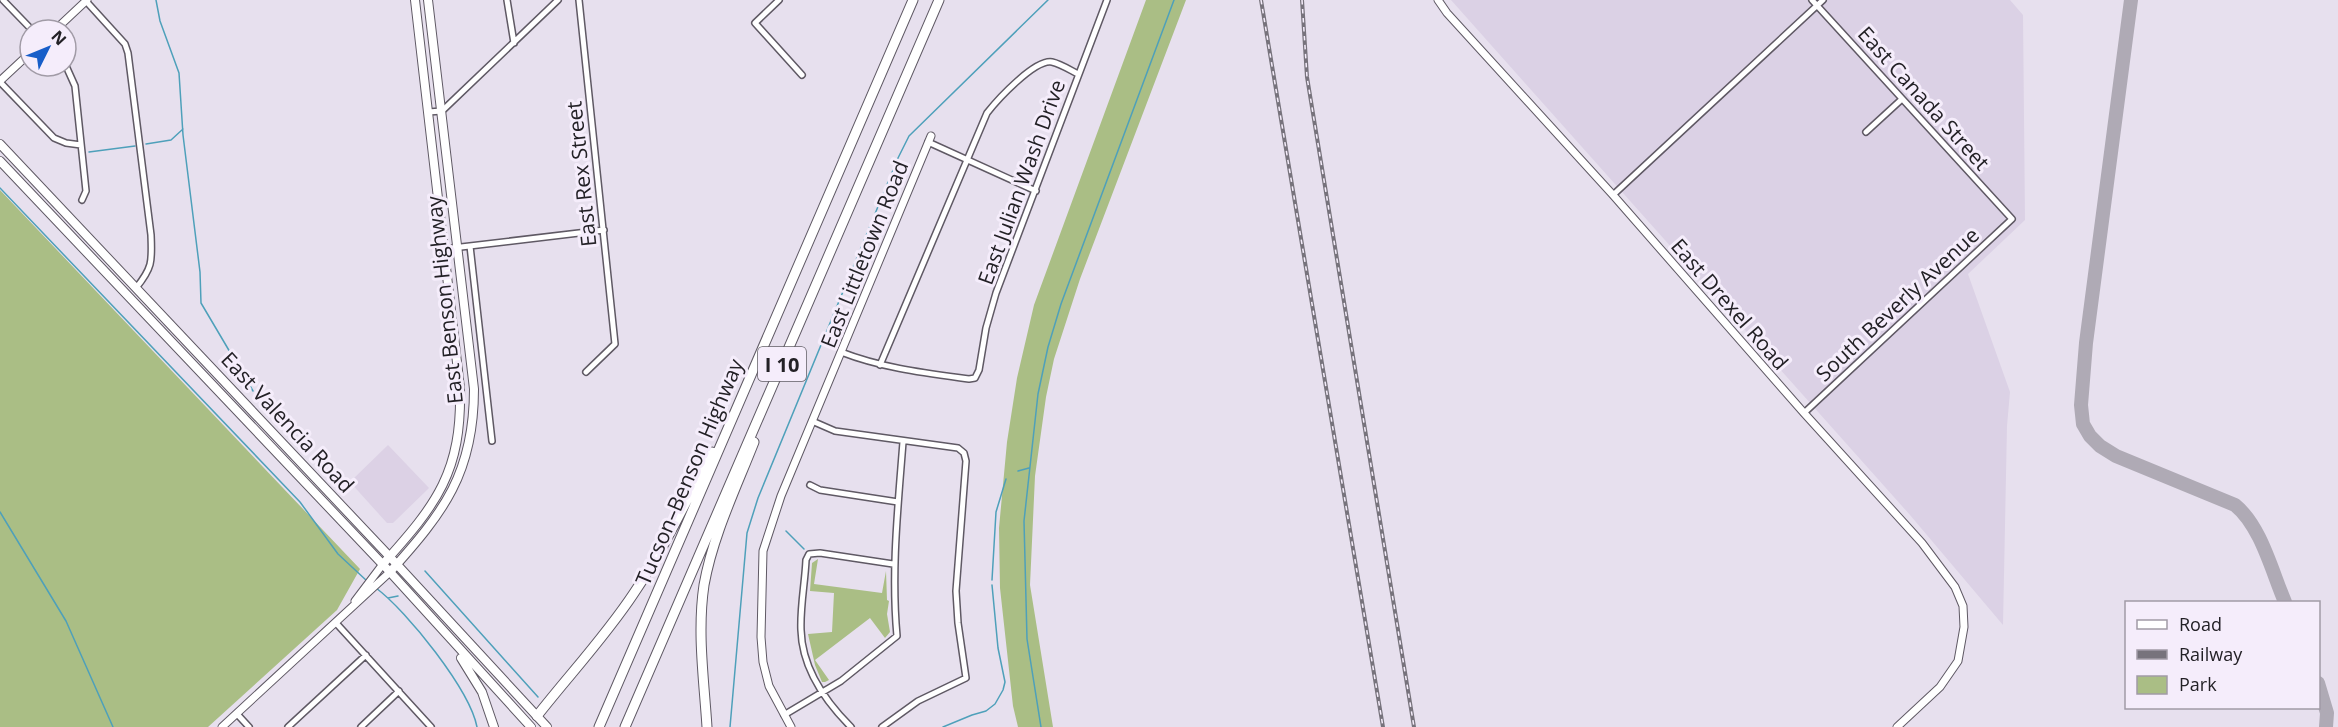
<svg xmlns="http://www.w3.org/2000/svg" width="2338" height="727" font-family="'Open Sans',sans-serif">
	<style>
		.commercial { fill: #dcd1e5 }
		.built { fill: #dbd1e5 }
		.green { fill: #aabe85 }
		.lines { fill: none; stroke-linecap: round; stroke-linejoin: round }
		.stream { stroke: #4ea0ba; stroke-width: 1.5 }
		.taxiway { stroke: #afaab5; stroke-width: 14 }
		.minor-casing { stroke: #5f5964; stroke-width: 8 }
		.tertiary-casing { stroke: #5f5964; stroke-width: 9 }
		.secondary-casing { stroke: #5f5964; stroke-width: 10 }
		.primary-casing { stroke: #5f5964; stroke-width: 10 }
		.motorway-casing { stroke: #5f5964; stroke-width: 11 }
		.minor { stroke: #fff; stroke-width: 5 }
		.tertiary { stroke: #fff; stroke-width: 7 }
		.secondary { stroke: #fff; stroke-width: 8 }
		.primary { stroke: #fff; stroke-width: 8 }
		.motorway { stroke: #fff; stroke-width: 9 }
		.rail-casing { stroke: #77737c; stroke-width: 4 }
		.rail { stroke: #f5edfb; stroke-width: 1.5; stroke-dasharray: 4.5; stroke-linecap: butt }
		.labels { text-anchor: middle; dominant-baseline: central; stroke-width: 6; stroke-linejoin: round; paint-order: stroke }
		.shield { fill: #f5edfb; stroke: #625e66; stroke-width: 1.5 }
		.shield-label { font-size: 20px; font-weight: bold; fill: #232126 }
		.street-label { font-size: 21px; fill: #232126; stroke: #f5edfb }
	</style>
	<rect width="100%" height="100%" fill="#e7e0ee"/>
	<path class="commercial" d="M388,445L429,488L393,523H387L350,482Z"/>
	<path class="built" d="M1451,0H2010L2023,15L2025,220L1968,274L2010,392L2007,426L2003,625L1910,515Z"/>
	<path class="green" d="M1146,0H1186L1080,279L1054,359L1046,397L1035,476L1030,585L1053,727H1018L1013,706L1000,588L999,528L1007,442L1017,378L1034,305Z
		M0,190L360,569L337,610L208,727H0Z
		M818,559L814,584L882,593L886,571L887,600L889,601L887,614L890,632L885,638L870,618L815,660L829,680L825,682H822L815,665L808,634L832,632L834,593L810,591L812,563Z"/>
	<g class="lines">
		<path class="stream" d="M156,0L160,21L179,73L183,135L200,272L201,303L253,391
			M146,144L171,140L183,129
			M89,152L135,146
			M0,188L300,502L338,554L367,581
			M1018,471L1029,468
			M0,512L66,621L113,727
			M786,531L804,549
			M425,571L538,697
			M992,580L996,512L1006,479
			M376,588C407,611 470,690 477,727
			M388,598L398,596
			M730,727L747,533L758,498L898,158L909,136L1048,0
			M943,727L972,715L986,711L995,704L1003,690L1005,682L998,648L992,585
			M1041,727L1027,639L1024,521L1038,394L1048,347L1061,304L1174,0"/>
		<path class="taxiway" d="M2131,0L2086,343L2081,405L2083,424L2090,436L2100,446L2116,456L2235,505C2261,526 2272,572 2285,602
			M2318,683L2327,713L2326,727"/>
		<g class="minor-casing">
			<path id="minor" d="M3,0L32,30
				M85,0L125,44L128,53L151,235C152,261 153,267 136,288
				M507,0L514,43
				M579,0L615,344L586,372
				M779,0L755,23L802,75
				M66,66L75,86L86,191L82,200
				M0,82L54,138L66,143L81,145
				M428,112L442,111L558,0
				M1866,132L1902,99
				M928,142L1036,191
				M1613,195L1823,0
				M470,246L492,441
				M444,249L604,230
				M841,352C882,368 925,373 969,379L975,378L979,370L986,328L996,293L1107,0
				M880,365L987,113C998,99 1035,59 1052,62C1061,64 1070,70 1078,74
				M1804,413L2012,219L1812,0
				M812,421L835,431L958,448L964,453L966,461L956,591L958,623L966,678L918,701L882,727
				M810,485L820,490L898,502
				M336,623L431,727
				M237,714L249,727
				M784,715L841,681L897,636C891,571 898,507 903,442
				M288,727L366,655
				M361,727L399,691
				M851,727C825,701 802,669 801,630C800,607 805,583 806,560L809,554L820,553L893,564"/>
		</g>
		<g class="tertiary-casing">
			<path id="tertiary" d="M1438,0L1447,13L1613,195L1804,413L1922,543L1955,587L1963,606L1964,627L1958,661L1940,687L1897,727
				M55,30L87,0
				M0,81L30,53
				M355,601L383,564
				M222,727L390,572
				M791,727L769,686L763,662L761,637L763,551L781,496L931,136"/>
		</g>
		<g class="secondary-casing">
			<path id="secondary" d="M383,564C437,504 462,472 460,388L415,0
				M390,572C444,512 474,473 474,389L428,0"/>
		</g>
		<g class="primary-casing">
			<path id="primary" d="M0,144L390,557L547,727
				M0,161L390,572L531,727
				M461,658L482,692L494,727"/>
		</g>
		<g class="motorway-casing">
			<path id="motorway" d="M537,716C569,675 605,637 634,593C664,549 687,499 712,452
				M599,727L913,0
				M625,727L939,0
				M707,727C704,680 697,632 704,585C713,535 736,488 754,442"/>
		</g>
		<use href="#minor" class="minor"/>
		<use href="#tertiary" class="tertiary"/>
		<use href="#secondary" class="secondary"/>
		<use href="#primary" class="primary"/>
		<use href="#motorway" class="motorway"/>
		<g class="rail-casing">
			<path id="rail" d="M1261,0L1383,727
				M1302,0L1307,77L1414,727"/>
		</g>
		<use href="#rail" class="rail"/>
	</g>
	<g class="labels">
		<rect class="shield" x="758" y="347" width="48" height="34" rx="4.5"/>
		<g class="shield-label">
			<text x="782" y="364">I 10</text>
		</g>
		<g class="street-label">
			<text transform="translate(1924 98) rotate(48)">East Canada Street</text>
			<text transform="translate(581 174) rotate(-96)">East Rex Street</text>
			<text transform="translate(1021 182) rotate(-70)">East Julian Wash Drive</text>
			<text transform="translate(864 254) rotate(-68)">East Littletown Road</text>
			<text transform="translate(444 300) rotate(-96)">East Benson Highway</text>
			<text transform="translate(1730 304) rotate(49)">East Drexel Road</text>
			<text transform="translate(1897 304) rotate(-43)">South Beverly Avenue</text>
			<text transform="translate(288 422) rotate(47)">East Valencia Road</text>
			<text transform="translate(689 472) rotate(-67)">Tucson–Benson Highway</text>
		</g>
	</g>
	<rect x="2125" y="601" width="195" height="108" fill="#f5edfb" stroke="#a19ba6" stroke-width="1.5"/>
	<rect x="2137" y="620" width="30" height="9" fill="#ffffff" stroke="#a19ba6" stroke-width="1.5"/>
	<text x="2179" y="631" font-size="18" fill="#232126">Road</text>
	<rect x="2137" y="650" width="30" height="9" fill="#77737c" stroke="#a19ba6" stroke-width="1.5"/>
	<text x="2179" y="661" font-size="18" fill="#232126">Railway</text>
	<rect x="2137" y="676" width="30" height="18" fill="#aabe85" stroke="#a19ba6" stroke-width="1.5"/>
	<text x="2179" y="691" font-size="18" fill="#232126">Park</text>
	<g transform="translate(48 48) rotate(47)"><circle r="28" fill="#f5edfb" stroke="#a19ba6" stroke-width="1.5"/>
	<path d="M0-4.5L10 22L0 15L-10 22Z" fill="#175ec9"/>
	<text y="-9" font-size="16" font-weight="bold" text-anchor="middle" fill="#232126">N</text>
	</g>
</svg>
